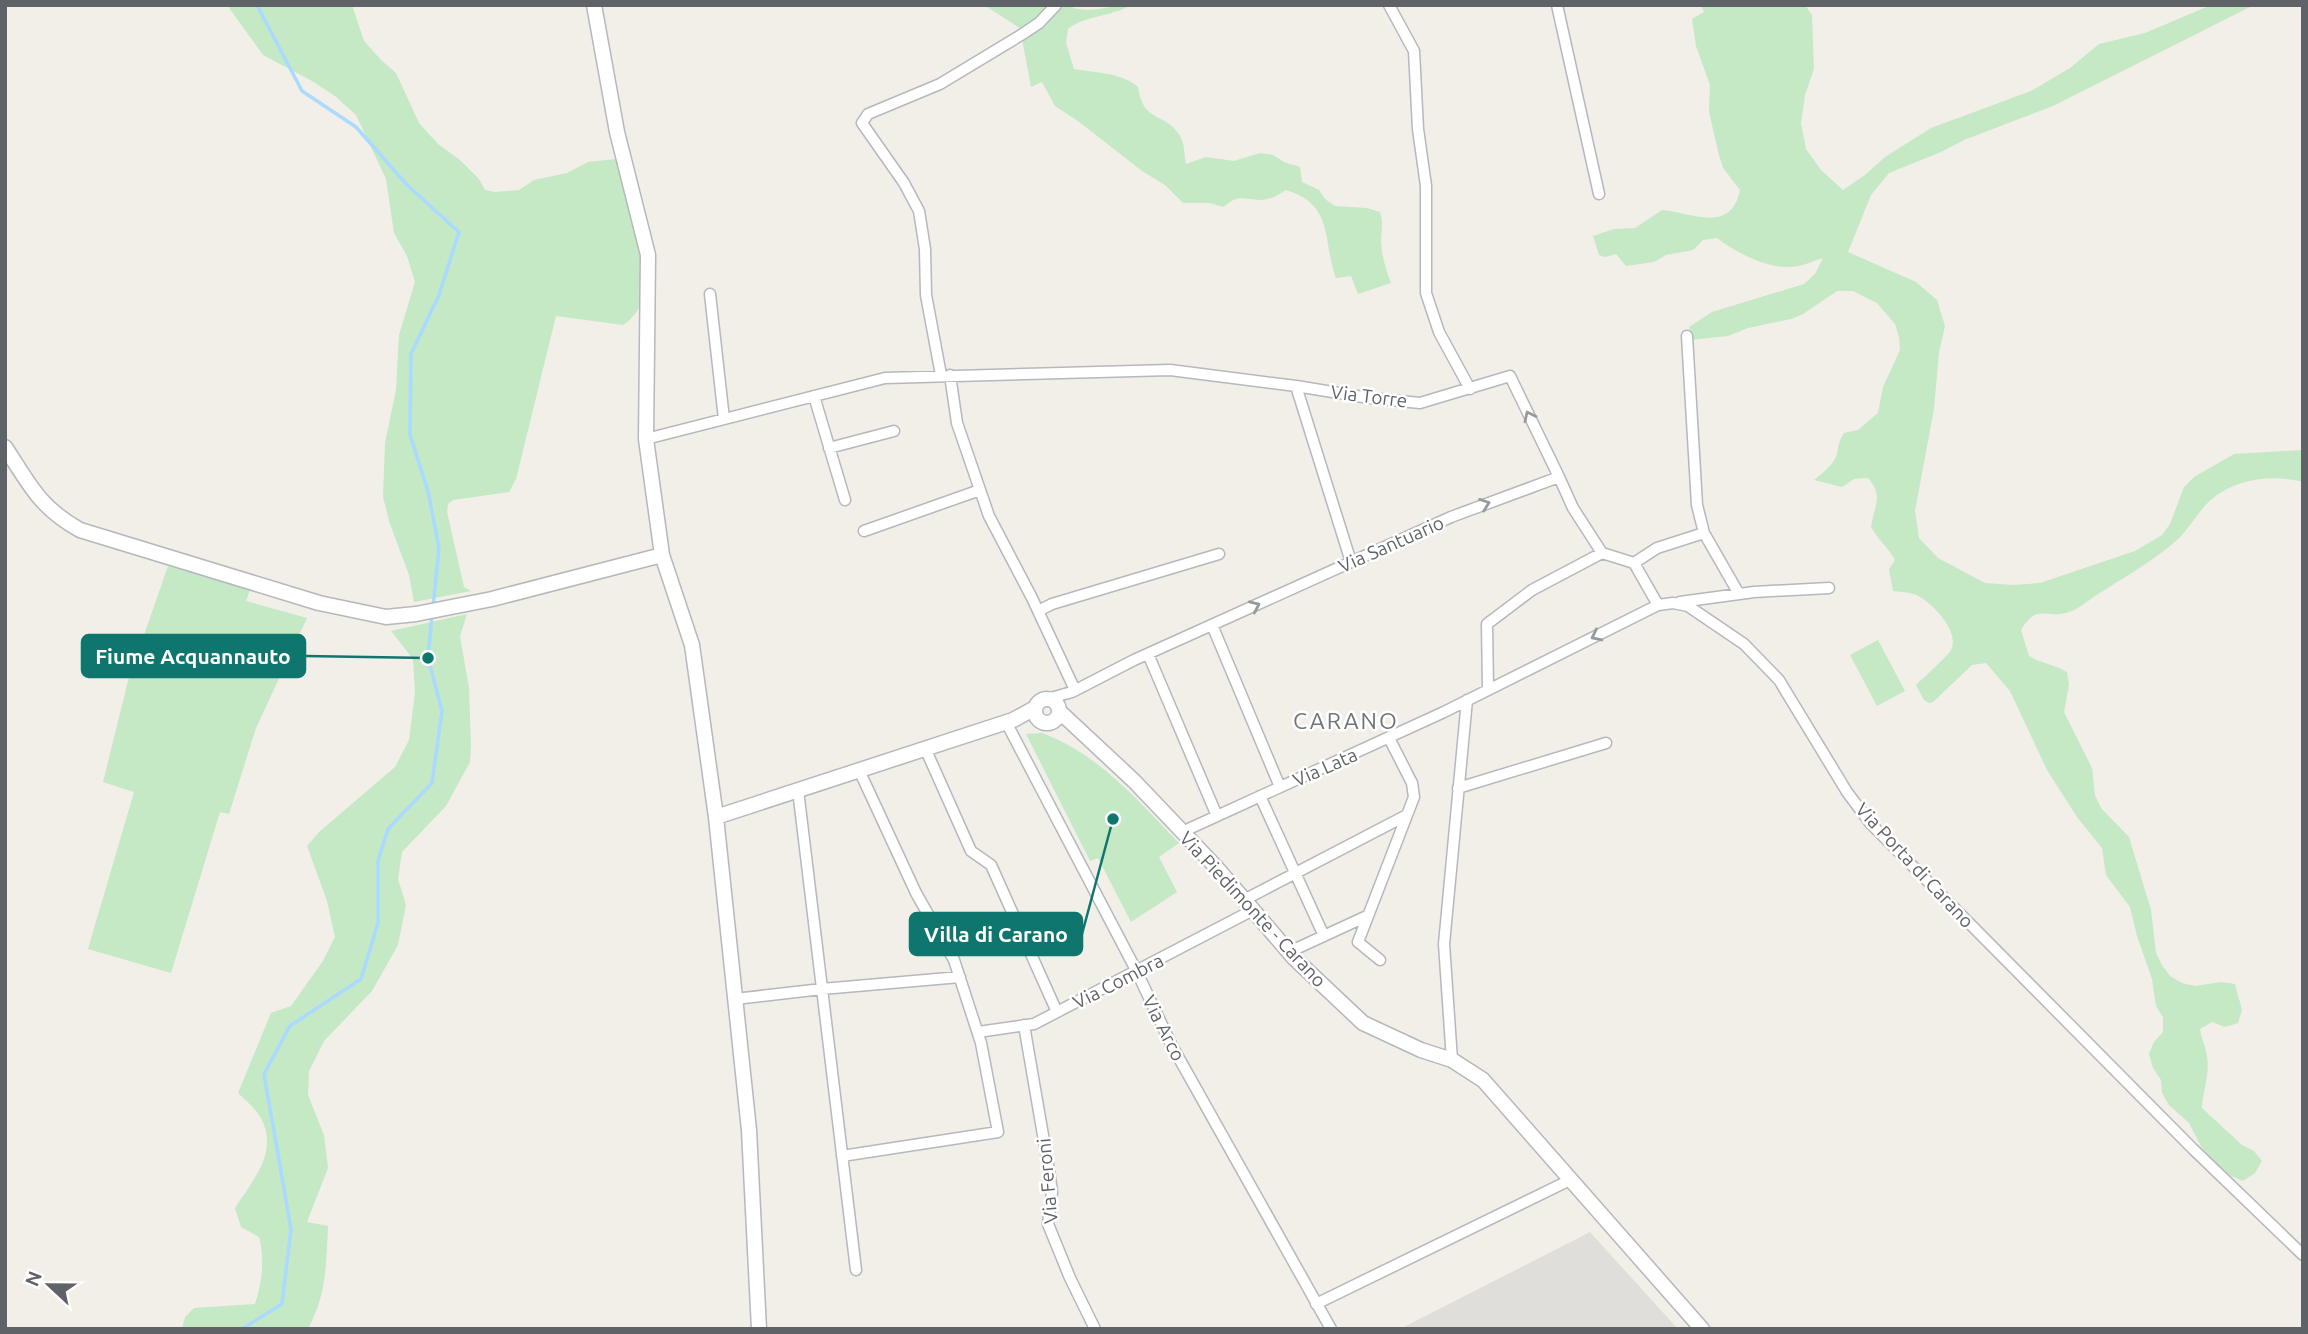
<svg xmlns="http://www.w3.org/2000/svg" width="2308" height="1334" font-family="Ubuntu,sans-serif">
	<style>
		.industrial { fill: #e0deda }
		.green { fill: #c5e8c5 }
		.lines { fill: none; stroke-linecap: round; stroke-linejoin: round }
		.stream { stroke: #aadaff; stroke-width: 3.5 }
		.minor-casing { stroke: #b5b8bc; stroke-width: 13 }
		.tertiary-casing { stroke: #b5b8bc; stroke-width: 17 }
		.minor { stroke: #fff; stroke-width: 10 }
		.tertiary { stroke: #fff; stroke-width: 14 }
		.oneway { stroke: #979a9d }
		.labels { text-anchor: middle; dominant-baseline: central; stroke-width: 5; stroke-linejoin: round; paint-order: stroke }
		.street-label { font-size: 19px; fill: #5f6368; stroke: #fff }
		.quarter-label { font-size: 23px; letter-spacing: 2px; fill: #70757a; stroke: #fff }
		.leader { fill: none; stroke: #0f766e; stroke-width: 2.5 }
		.callout-dot { fill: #0f766e; stroke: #fff; stroke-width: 2.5 }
		.callout { fill: #0f766e; stroke: #0f766e; stroke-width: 2.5 }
		.callout-label { font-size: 21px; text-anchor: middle; font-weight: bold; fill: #fff }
	</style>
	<rect width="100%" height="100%" fill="#f1efe8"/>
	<path class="industrial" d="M1590,1232L1678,1329H1400Z"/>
	<path class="green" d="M227,5H352L364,41L381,60L396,73L419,123L438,144L460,160L479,179L485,190L495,192L519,190L534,180L567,173L588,162L616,159C627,199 646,257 642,299C640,310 632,319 623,325L556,316L516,479L509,492L453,500L448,504L447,512L464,587L471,591L414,602L409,575L390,524L383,497L385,443L396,390L399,335L415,282L407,256L394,233L386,179L356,115L335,96L312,81L263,55Z
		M984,5H1072L1073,8C1095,13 1110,5 1131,5C1111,17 1086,15 1068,29L1066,43L1074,69C1096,73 1120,72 1138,87C1143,124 1165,111 1180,136C1185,145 1184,154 1186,164L1206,157L1234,161L1260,153L1273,155L1284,162L1300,167L1302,182L1319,190L1325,199L1335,206L1367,208L1380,212C1384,224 1381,230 1381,242C1382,257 1386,270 1391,283L1358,294L1351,276L1336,278C1322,240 1335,205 1286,190C1278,195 1270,200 1260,200C1242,199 1239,194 1223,207L1210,203H1183L1165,185L1142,171L1078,121L1055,106L1042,82L1031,87L1020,28Z
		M1701,5H1805L1812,15L1814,69L1805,95L1801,123L1806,149L1821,170L1843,190L1865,175L1885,157L1931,128L2031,91L2070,68L2099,44L2145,33L2211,5H2254L2053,106L1964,140L1941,152L1889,173L1871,195L1848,252L1916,282L1937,300L1945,326L1939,352L1934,409L1915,511L1919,538L1938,558L1985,583L2013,585L2040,583L2135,551L2162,535L2170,524L2184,487L2194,477L2234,454L2303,450V482C2274,474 2235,479 2212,499C2198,511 2190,528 2177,540C2153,561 2125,577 2098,594C2089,600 2076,611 2066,613C2043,618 2037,604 2021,630L2029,656C2042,664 2054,664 2067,672L2069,685L2064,712L2092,768L2095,795L2101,808L2129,837L2151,910L2156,953L2162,965L2170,976L2182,983L2195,986L2221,982L2235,984L2242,1010L2238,1023L2225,1027L2212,1022L2200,1029C2201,1038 2206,1047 2207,1056C2210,1074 2203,1090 2202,1108L2242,1145L2254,1151L2262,1161L2255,1173L2243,1181L2231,1176L2220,1167L2202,1148L2189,1123L2169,1105L2162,1093L2161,1080L2153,1068L2149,1054L2154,1042L2163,1032V1017L2156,1006L2152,979L2137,936L2130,907L2106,875L2102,848L2077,817L2047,770L2010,691L1986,663L1972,665L1933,702L1929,703L1924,700L1916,685C1924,677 1947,657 1951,650C1960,632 1934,605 1920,597C1912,592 1902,592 1893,591L1889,569L1895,560C1888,547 1878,540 1871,527C1874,506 1884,496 1868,478L1854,479L1842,487L1814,480C1821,474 1830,468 1835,459C1840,449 1836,445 1844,433L1858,430L1878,413L1883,387L1900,350L1899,337L1895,324L1877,303L1853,291H1837L1803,314L1791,319L1748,328L1728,336L1691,340L1689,327L1712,312L1804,284L1815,274L1823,258C1811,262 1798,268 1785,267C1761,266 1734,251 1717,238L1703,240L1693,250L1666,255L1654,262L1626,266L1616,254L1605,257L1599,255L1593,236L1614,229L1635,228L1662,210C1693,213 1731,234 1740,190L1723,168L1719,155L1709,112L1710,85L1696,46L1692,19L1704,12Z
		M168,566L250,590L246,601L307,618L256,728L229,814L220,812L171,973L88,949L134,792L103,782L128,681Z
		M467,614L460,636L469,688L471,745L470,762L446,806L402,852L398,879L406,905L398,945L372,991L324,1041L309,1071L308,1095L324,1135L328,1168L307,1222L328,1226C326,1265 327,1293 308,1329H182L185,1317L194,1308L255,1304C262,1283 265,1259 259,1237L241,1227L235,1208C253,1180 279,1152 261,1118C256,1109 245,1100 238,1093L271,1013L291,1006L323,961L335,937L327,901L307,846L319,832L395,767L409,740L415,693L413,659L391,631Z
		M1878,640L1905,691L1877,706L1850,655Z
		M1042,733C1099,754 1138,801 1179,843L1159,857L1177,892L1131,922L1098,858L1090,861L1026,734Z"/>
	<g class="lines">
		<path class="stream" d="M257,5L302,91L356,127L408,186L459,232L439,295L411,354L410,435L428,491L439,548L433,607
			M242,1329L282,1304L291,1229L264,1074L290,1026L361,979L378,923V861L388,829L432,783L442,711L428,658L432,615"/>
		<g class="minor-casing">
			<path id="minor" d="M1389,5L1414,51L1418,129L1426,186V293L1439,332L1470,389
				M1557,5L1599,194
				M710,294L724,419
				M1687,336L1697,505L1704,533L1739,594
				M941,375L926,295L925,249L919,211L904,183L862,123L868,114L940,84L1021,35L1039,23L1056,5
				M950,375L957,423L989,516L1032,598L1075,690
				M1296,386L1351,562
				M814,396L845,500
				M646,439L885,378L1170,370L1296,386L1369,398L1420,403L1510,376L1559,477
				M829,448L894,431
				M864,531L980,490
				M1634,563L1657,548L1704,533
				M1680,602L1754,592L1829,588
				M1038,611L1052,604L1219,554
				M1212,625L1280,787
				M1148,654L1217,816
				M1488,689L1487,624L1532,590L1602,553
				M1047,699L1072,692L1134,660L1451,517L1559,477L1573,508L1602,553L1634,563L1658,605
				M1006,722L1136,970L1171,1044L1331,1329
				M925,748L971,851L991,865L1057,1012
				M1458,788L1606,743
				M798,790L856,1270
				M1260,796L1324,936
				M1182,832L1444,712L1658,605L1673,603L1688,606L1744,644L1779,680L1847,792L1871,824L2193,1149L2303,1255
				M1244,900L1407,815
				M1289,952L1367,916
				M1380,960L1358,942L1414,797L1412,783L1389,738
				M735,999L822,989L960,977
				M1024,1025L1049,1170L1052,1192L1048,1224L1070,1278L1095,1329
				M978,1032L1034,1024L1253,910
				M1452,1060L1444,944L1467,700
				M842,1156L998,1132L981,1043L954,960L916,893L859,770
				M1316,1304L1570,1180"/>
		</g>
		<g class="tertiary-casing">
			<path id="tertiary" d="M594,5L617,132L648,255L646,439L662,555L692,645L716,817L749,1130L759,1329
				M5,447C30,485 39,507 80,530L319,603L386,617L416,614L492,599L662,555
				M1035 711a12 12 0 1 1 24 0a12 12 0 1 1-24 0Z
				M1059,711L1134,781L1216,867L1294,958L1363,1023L1421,1050L1452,1060L1483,1080L1702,1329
				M716,817L1013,720L1035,708"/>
		</g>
		<use href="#minor" class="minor"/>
		<use href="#tertiary" class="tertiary"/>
	</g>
	<defs><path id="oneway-chevron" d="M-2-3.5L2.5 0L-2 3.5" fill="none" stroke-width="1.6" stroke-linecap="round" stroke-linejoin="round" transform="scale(1.75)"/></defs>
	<g class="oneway">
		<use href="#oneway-chevron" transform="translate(1529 416) rotate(-116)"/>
		<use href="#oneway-chevron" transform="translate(1485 504) rotate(-20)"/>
		<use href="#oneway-chevron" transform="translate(1255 606) rotate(-24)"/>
		<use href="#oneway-chevron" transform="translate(1596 636) rotate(154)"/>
	</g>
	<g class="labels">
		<g class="street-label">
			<text transform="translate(1369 396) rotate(7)">Via Torre</text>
			<text transform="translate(1391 544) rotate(-24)">Via Santuario</text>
			<text transform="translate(1325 767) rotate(-24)">Via Lata</text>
			<text transform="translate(1915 865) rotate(47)">Via Porta di Carano</text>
			<text transform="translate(1253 909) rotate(47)">Via Piedimonte - Carano</text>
			<text transform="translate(1118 981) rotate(-27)">Via Combra</text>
			<text transform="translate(1164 1028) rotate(63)">Via Arco</text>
			<text transform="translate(1047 1181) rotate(-95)">Via Feroni</text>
		</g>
		<g class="quarter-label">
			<text x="1346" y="720">CARANO</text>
		</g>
	</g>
	<path class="leader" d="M428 658L305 656M1113 819L1082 934"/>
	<g class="callout-dot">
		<circle cx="428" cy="658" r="7"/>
		<circle cx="1113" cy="819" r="7"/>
	</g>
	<g class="callout">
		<rect x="82" y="635" width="223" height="42" rx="7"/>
		<rect x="910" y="913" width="172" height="42" rx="7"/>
	</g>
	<g class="callout-label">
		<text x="193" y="664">Fiume Acquannauto</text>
		<text x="996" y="942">Villa di Carano</text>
	</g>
	<rect width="2308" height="1334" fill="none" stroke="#5f6368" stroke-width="14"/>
	<g transform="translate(49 1285) rotate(292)" stroke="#ffffff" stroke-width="5" paint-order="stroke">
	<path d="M0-5L12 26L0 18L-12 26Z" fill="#5f6368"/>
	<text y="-10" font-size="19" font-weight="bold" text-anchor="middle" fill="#5f6368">N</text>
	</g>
</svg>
